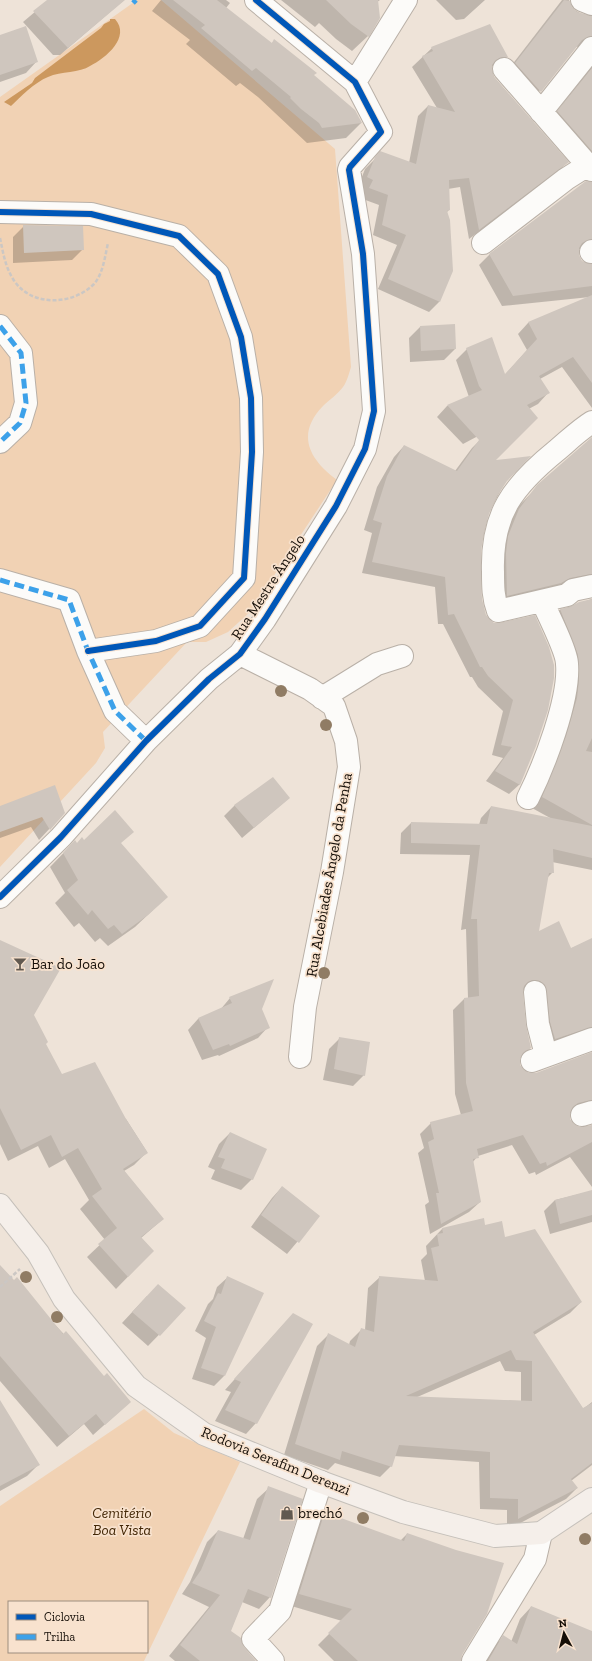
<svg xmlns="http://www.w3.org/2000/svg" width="592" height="1661" font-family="'Zilla Slab',serif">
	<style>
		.green { fill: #f1d2b4; fill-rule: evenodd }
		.water { fill: #cc985e }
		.shadow { fill: #0003; fill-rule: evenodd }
		.building { fill: #cfc6be; fill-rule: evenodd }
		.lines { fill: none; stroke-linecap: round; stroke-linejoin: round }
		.minor-casing { stroke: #b9b0a7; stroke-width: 24 }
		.major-casing { stroke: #c5c0ba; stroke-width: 24 }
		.path { stroke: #cbc7c4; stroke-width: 2.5; stroke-dasharray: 4 2; stroke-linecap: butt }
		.minor { stroke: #fcfbf9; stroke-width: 22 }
		.major { stroke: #f5efea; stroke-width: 22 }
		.quiet { stroke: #3da1e9; stroke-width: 5; stroke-dasharray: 10 5; stroke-linecap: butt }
		.cycleway-casing { stroke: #f8e2ce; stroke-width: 8 }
		.cycleway { stroke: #0057b8; stroke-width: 6 }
		.tree { fill: #907c64 }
		.labels { text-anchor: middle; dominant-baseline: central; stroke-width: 3.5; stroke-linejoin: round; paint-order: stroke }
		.street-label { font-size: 15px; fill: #150e07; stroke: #f8e2ce }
		.poi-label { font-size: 15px; fill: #150e07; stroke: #f8e2ce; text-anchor: start }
		.park-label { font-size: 15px; font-style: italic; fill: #432706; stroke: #f8e2ce }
	</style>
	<rect width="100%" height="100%" fill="#eee3d8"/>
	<path class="green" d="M137,0H161L335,149L351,367C349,373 347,382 343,387C338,394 329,400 323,406C295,435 310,460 337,480L250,612L228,632L206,642H187L103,732L105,748L96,763L0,867V97Z
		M144,1409L174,1433L240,1462L144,1661H0V1506ZM9,1602H147V1652H9Z"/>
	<path class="water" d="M110,19H115C131,37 106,58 90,66C80,73 61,71 48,77C35,82 20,97 11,106L4,102L32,83L35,78L101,28L104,24L110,21Z"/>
	<path class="shadow" d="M49,0H124L60,55H53L23,22Z
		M161,0H226L230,3L226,8L271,44L274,41L313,75L361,123L346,138L307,143L258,97L240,83L236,86L186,44L190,40L152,11Z
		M281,0H380L377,2L368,36L352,51L336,39L319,23L315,27Z
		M436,0H485L464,19L456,20Z
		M562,0H569L571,8L587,17H592V53L582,46L576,47L530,102L505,74Z
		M490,26L507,57L497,67L491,66L494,77L567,162L558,172L469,239L460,187L448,189L449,210L447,212L452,271L439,302L429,312L378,289L397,245L373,235L379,205L360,198L358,187L365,169L381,153L409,163L418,116L428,106L437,108L412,67L432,48Z
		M0,36L37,61L26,73L0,82Z
		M592,66V175L548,123Z
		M587,182L592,183V256L584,249H578V255L582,262L592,265V408L562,367L540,379L548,393L538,404L463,444L437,417L447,406L469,397L456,360L467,349L505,375L527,350L518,334L528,323L590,297L502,306L479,265L490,254Z
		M24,226L83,249L72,260L13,263V237Z
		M420,327L455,349L444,360L410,362L409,338Z
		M482,438L493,461L505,482L488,514L480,551V588L483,610L488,621L495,624L534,616L520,784L509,794L486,781L503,758L492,755L503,711L478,687L472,677H470L443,624H438L435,587L362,573L372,533L364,530L377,487L394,457L404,446L455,471L472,448Z
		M592,439V590L497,606L502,534L516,509L539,485Z
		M592,599V870L552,862L553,872L547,878L537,932L570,949L592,939V1044L544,1049L530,991L522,990L525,1025L530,1048L519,1059V1065L524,1072L530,1074H537L592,1053V1117L577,1110L569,1114V1118L572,1125L579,1128L592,1126V1187L570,1157L536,1175L535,1172L529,1174L512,1145L478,1156L472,1163L480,1202L469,1212L430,1234L425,1205L429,1202L418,1153L424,1148L420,1134L431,1123L461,1115L455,1094L453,1010L464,999L468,998L466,929L461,930L470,855L400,854L401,833L411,823L479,825L481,818L491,807L552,819L532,808L556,748L566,710L550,621L560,610Z
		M289,798L242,838L224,816L235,805Z
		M0,807L64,813L39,840L31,827L0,838Z
		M75,841L76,845L83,841L120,844L153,910L135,927L108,946L100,938L95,942L79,923L74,927L55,903L65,893L50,867Z
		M0,941L44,1044L61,1076L126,1119L147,1152L134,1165L124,1171L163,1219L141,1238L153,1251L116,1289L87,1257L105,1240L80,1209L89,1200L65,1159L49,1168L38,1146L8,1161L0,1144Z
		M230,998L261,1009L268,1027L258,1038L219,1056L218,1055L202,1060L188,1030L198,1019L220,1010Z
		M340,1038L364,1075L353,1086L323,1080L329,1049Z
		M230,1133L252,1179L241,1190L211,1179L215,1170L208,1167L219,1144Z
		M282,1187L319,1216L287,1254L251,1227L272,1198Z
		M592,1191V1222L550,1234L544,1211L555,1200Z
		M484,1226L504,1238L581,1302L570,1313L534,1335L583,1409L592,1402V1465L571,1481L577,1488L566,1499L507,1530V1510L480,1509L479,1462L394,1456L391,1466L380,1477L335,1463L328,1470L284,1455L317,1346L328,1335L349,1345L350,1341L361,1330H365L368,1288L380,1277L425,1281L421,1260L427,1254L426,1246L442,1229ZM500,1361L505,1371L521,1372V1401L415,1398Z
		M0,1266L104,1377L130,1402L93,1435L84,1424L57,1447L0,1381Z
		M228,1277L224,1376L214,1386L192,1379L206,1338L195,1331L208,1304L213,1299L217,1287Z
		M147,1296L185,1308L148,1346L122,1323Z
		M283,1325L256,1423L246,1434L215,1421L231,1392L225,1390Z
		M0,1402L38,1465L27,1476L0,1491Z
		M269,1488L270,1597L259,1609L242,1602L230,1632L255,1661H175L169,1656L209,1607L182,1594L190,1582L207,1542L218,1531L243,1539L257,1499Z
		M326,1509L340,1519L400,1541L407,1534L461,1654L460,1661H334L318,1645L342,1621L288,1605L315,1520Z
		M531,1607L592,1632V1661H484L492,1648L503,1637L511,1642L520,1619Z"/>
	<path class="building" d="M47,0H125L68,48L33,11Z
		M173,0H217L272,43L274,39L317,73L314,75L355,110L362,123L322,128L319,123L301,109L290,98L291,97L273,82L256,68L252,71L201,28L205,25Z
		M326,0H378L380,18L369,37L351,24Z
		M564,0L570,1L572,7L577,12L592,16V36L582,40L541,92L515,63Z
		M490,24L508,57H502L496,60L492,65V71L494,77L569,162L479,230L469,178L449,180L450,210L447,211L450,220L453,271L440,302L388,279L406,235L382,225L388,195L369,188L373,180L367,177L375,157L380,151L416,164L428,105L455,112L422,56L433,51L431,47Z
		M26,26L38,62L0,75V35Z
		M592,68V151L557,111Z
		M586,181L592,182V239L582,243L579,248V255L582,261L592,264V286L513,296L489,254Z
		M23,225L83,226L84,250L24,253Z
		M592,295V383L573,357L539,376L550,393L527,405L538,418L496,460L531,456L507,481L497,496L489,514L484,532L481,551V582L482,599L486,615L494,623H500L535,615L549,647L554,665V678L548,710L536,746L520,785L495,771L512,747L501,745L513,700L488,676L482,667H480L454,614L448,615L445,577L372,562L382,523L373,520L387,476L404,445L457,471L479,440L447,405L482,390L479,386L466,348L492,337L505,374L537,339L528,322Z
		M455,324L456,349L421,351L420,326Z
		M592,437V574L570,578L561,583L507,596L506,553L508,536L519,509L537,485Z
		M592,599V738L586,751L592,752V825L542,797L566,736L577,698L579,680L578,655L560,609L570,607L579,602Z
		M273,777L290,798L254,828L234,805Z
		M55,785L65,813L50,830L42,817L0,832V806Z
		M491,806L592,826V858L553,849L554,873H549L539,931L559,921L571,948L592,938V1027L555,1039L550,1022L545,985L540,981L533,980L528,982L524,986L523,993L526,1025L531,1048L523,1053L520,1059V1065L524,1070L529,1073H536L592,1052V1100L578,1103L573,1107L570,1113V1119L574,1124L580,1127L592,1125V1142L547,1166L546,1162L540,1164L523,1135L477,1149L479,1158L473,1159L481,1202L441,1224L436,1193H439L428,1142L434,1139L430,1122L473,1111L466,1083L464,998L479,996L477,919H471L480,845L411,843V822L487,824Z
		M115,810L134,832L121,843L168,897L148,915L122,934L114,925L108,929L92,910L88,915L67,890L78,880L63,853L75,840L77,843L82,837L84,840Z
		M0,940L61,968L34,1015L48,1042L46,1044L62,1074L95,1062L126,1119L148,1153L123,1169L164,1219L141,1237L154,1251L128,1277L98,1244L117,1228L92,1196L102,1189L78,1148L62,1157L51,1135L21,1150L0,1108Z
		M274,979L262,1009L270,1028L230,1046L229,1044L213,1050L198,1018L232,1003L229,997Z
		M339,1037L370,1042L365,1076L334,1069Z
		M230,1132L267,1149L253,1180L221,1168L225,1159L218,1157Z
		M282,1186L320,1216L299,1243L261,1215Z
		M592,1190V1215L560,1224L555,1200Z
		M484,1218L485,1225L502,1221L505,1237L535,1229L582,1302L533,1332L583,1408L592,1403V1463L571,1479L578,1488L518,1519V1499L490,1498V1452L399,1445L392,1467L342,1451L340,1460L295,1444L328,1333L355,1347L361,1328L374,1332L379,1276L438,1281L431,1248L439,1246L437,1234L443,1233L442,1228ZM511,1350L516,1360L532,1361V1401L406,1396Z
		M0,1265L14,1280L17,1277L63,1334L66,1331L104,1376L107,1373L131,1402L105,1425L96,1414L69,1436L0,1356Z
		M227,1276L264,1293L225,1376L201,1368L216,1327L204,1321L218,1293L221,1294Z
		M158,1284L186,1308L160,1336L132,1312Z
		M293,1313L313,1324L257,1424L225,1410L241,1382L234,1379Z
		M0,1400L40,1465L0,1486Z
		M268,1486L303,1499L271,1598L248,1589L231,1631L241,1638L244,1647L256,1661H200L180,1645L220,1595L192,1583L201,1570L218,1530L250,1540Z
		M326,1508L342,1514L341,1518L404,1541L407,1533L456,1550L504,1563L487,1614L462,1655L461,1661H358L328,1633L352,1609L299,1594Z
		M531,1606L592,1631V1661H488L503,1635L517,1644Z"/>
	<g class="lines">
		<g class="minor-casing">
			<path id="minor" d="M582,0L592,4
				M504,69L592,170
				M355,82L406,0
				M541,112L592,48
				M0,212L91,214L179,236L218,274L241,337L251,398L252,452L244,578L200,626L156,641L88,651
				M483,243L566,179L588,165
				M591,252L592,251
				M0,326L21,353L26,403L20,423L0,442
				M592,422C579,430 568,441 556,451C513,486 491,514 493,572C493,586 493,598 498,611L567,595L573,590L592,586
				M0,580L69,600L88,651L115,711L146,741
				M240,654L310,689L334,706L346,741L349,767L332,872L305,1007L300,1057
				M322,698L377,664L402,656
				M528,798C544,766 570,699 567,664C567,652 548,614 542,601
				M0,897L61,837L146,741L209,679L240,654L265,619L336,506L365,449L374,411L363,254L349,170L350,167L381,132L355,82L256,0
				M535,992L538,1024L546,1055
				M532,1061L592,1039
				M582,1115L592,1112
				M273,1661L253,1639L280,1611L321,1482
				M473,1661L535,1559L541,1533"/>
		</g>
		<g class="major-casing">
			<path id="major" d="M0,1205L38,1253L64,1299L136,1386L204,1434L321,1482L403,1512L495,1536L541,1533L592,1499"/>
		</g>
		<path class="path" d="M0,238C3,252 5,266 13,279C30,307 72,306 94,284C103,274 105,256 108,243
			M0,1287L20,1269"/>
		<use href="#minor" class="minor"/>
		<use href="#major" class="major"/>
		<path class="quiet" d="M133,3L136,0
			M0,326L21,353L26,403L20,423L0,442
			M0,580L69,600L88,651L115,711L146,741"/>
		<g class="cycleway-casing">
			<path id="cycleway" d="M0,212L91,214L179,236L218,274L241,337L251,398L252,452L244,578L200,626L156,641L88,651
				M0,897L61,837L146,741L209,679L240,654L265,619L336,506L365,449L374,411L363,254L349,170L350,167L381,132L355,82L256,0"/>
		</g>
		<use href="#cycleway" class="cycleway"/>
	</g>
	<g class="tree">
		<circle cx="281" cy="691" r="6"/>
		<circle cx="326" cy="725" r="6"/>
		<circle cx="324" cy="973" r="6"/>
		<circle cx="26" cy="1277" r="6"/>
		<circle cx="57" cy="1317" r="6"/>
		<circle cx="363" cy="1518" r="6"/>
		<circle cx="585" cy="1539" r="6"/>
	</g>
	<defs>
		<g id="bar-bare" transform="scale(1.08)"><path d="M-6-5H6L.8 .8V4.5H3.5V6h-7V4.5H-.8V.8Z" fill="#615950" stroke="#f8e2ce" stroke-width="2.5" paint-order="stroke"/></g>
		<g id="shop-bare" transform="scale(1.08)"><path d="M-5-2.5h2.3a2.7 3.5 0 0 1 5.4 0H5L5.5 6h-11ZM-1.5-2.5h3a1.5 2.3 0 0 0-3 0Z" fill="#615950" stroke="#f8e2ce" stroke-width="2.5" paint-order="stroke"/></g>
	</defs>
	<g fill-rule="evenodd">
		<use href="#bar-bare" x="20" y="964"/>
		<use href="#shop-bare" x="287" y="1513"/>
	</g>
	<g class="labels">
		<g class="street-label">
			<text transform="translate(268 587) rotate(-57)">Rua Mestre Ângelo</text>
			<text transform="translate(329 875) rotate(-80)">Rua Alcebiades Ângelo da Penha</text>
			<text transform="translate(276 1461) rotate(22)">Rodovia Serafim Derenzi</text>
		</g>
		<g class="poi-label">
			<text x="31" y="964">Bar do João</text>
			<text x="298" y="1513">brechó</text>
		</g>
		<g class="park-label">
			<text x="122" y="1513">Cemitério<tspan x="122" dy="17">Boa Vista</tspan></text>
		</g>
	</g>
	<rect x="8" y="1601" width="140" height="52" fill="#f8e2ce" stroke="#9d8d7e"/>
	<rect x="16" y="1614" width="20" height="6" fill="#0057b8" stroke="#9d8d7e"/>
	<text x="44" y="1621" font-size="12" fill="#150e07">Ciclovia</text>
	<rect x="16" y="1634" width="20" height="6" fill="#3da1e9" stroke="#9d8d7e"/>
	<text x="44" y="1641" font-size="12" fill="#150e07">Trilha</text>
	<g transform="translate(564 1633) rotate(353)" stroke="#f8e2ce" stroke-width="3" paint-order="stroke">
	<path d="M0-3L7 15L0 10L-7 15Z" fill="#150e07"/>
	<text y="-6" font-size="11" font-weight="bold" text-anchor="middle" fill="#150e07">N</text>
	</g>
</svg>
